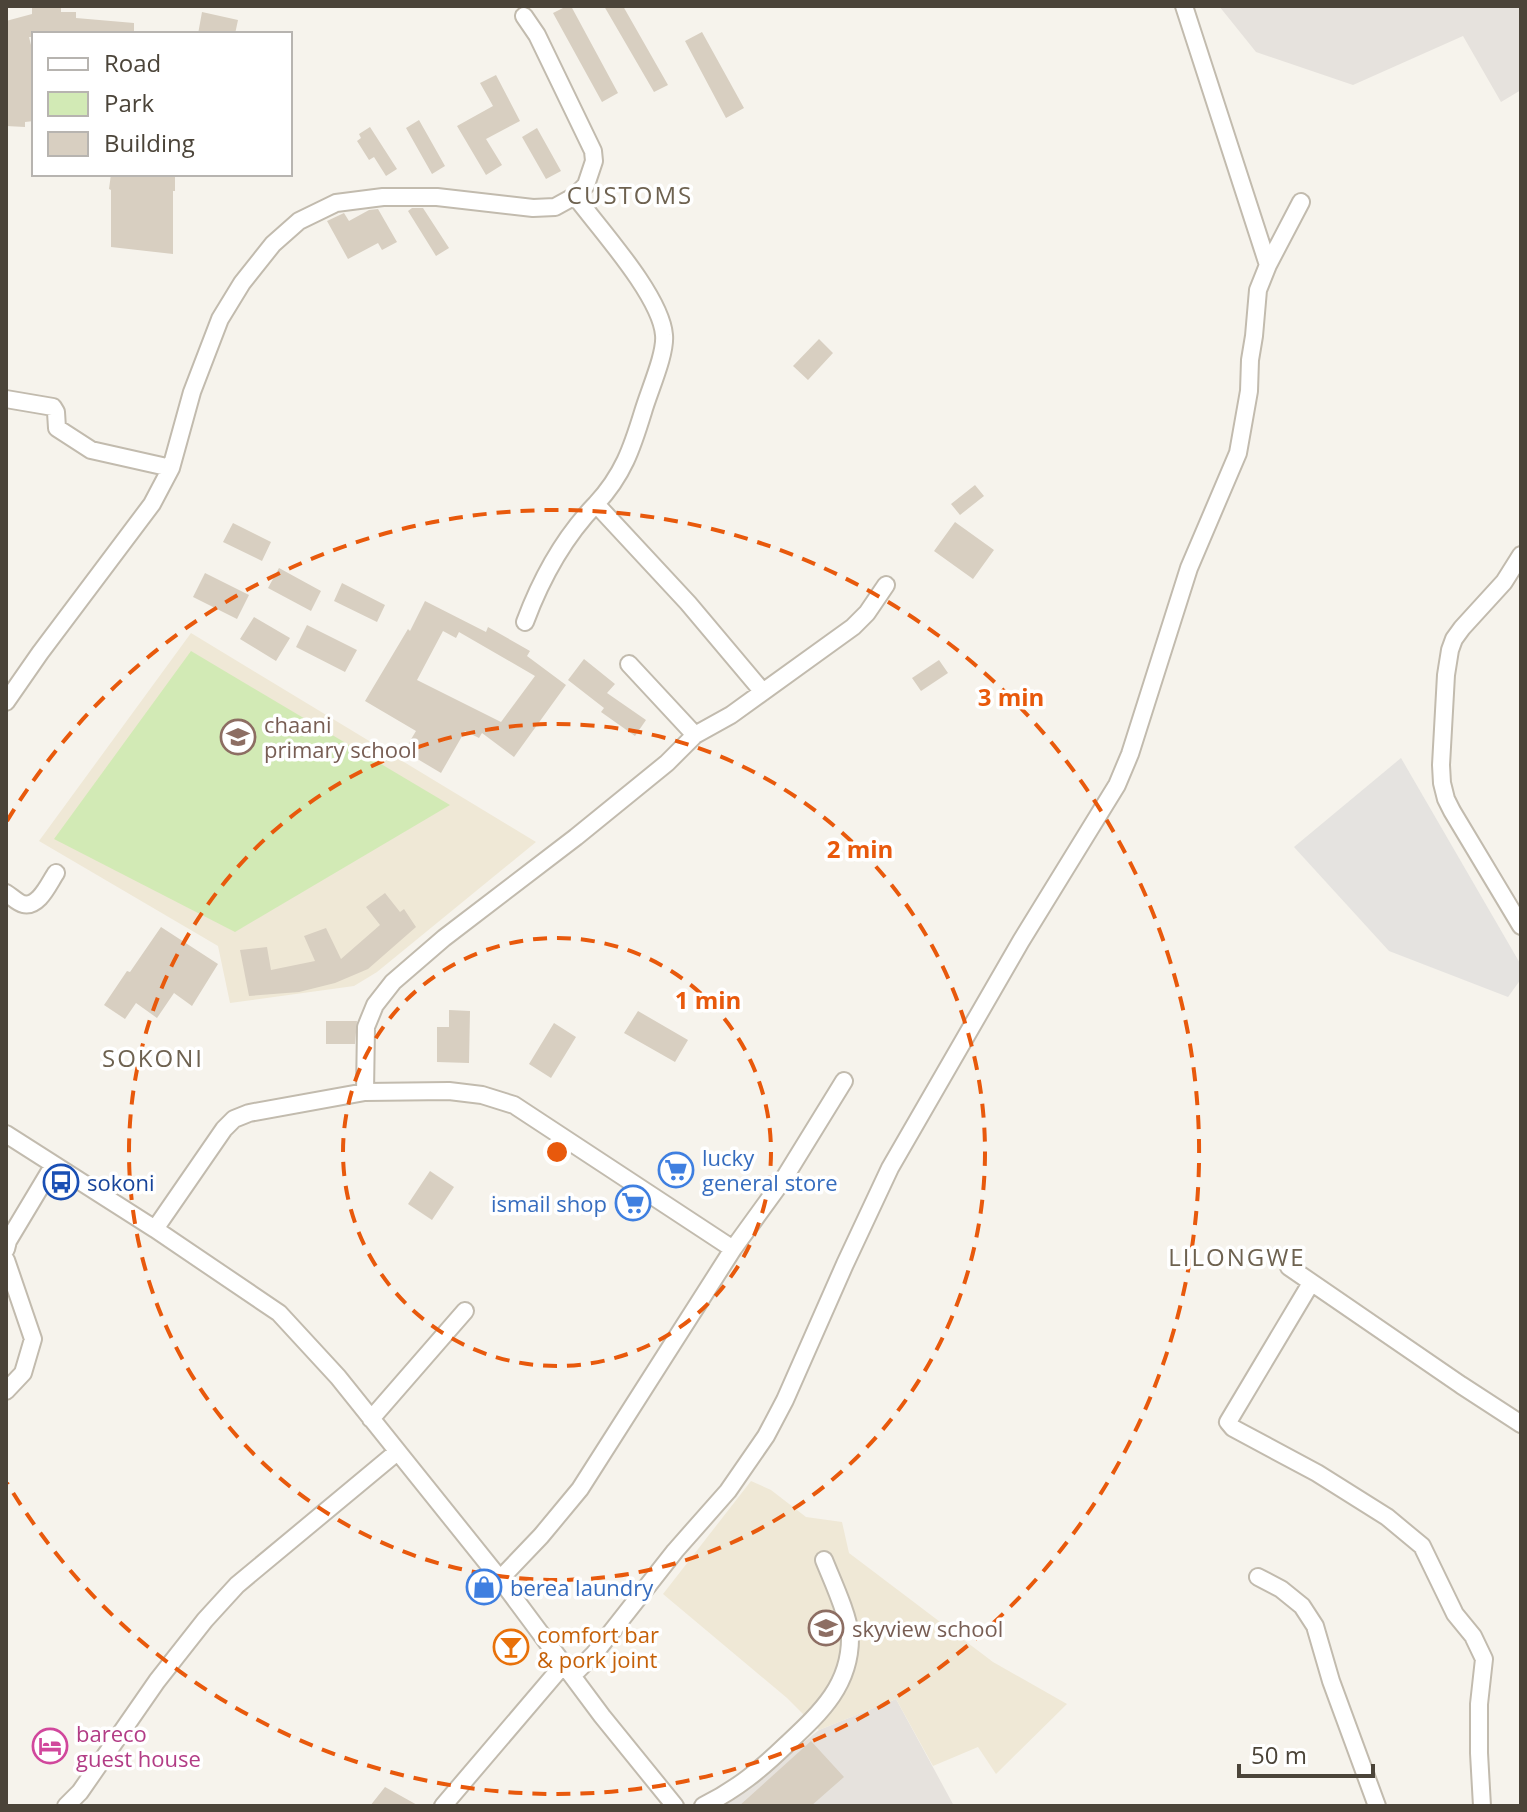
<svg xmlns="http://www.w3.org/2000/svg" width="1527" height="1812" font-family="'Open Sans',sans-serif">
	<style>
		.industrial { fill: #e6e2dd }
		.education { fill: #efe8d6 }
		.green { fill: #d2eab5 }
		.parking { fill: #e5e3e0 }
		.building { fill: #d8cfc1; fill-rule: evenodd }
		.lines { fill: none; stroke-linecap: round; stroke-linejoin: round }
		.minor-casing { stroke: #c2bbae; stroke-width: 20 }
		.minor { stroke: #fff; stroke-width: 16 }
		.ring { fill: none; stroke: #e8590c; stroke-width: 4; stroke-dasharray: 14 10 }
		.labels { text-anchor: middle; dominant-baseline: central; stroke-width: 7; stroke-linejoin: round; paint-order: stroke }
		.education-label { font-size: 22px; fill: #785e54; stroke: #fff; text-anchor: start }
		.shop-label { font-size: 22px; fill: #366cbe; stroke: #fff; text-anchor: start }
		.transit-label { font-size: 22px; fill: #164399; stroke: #fff; text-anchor: start }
		.food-label { font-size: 22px; fill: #c56008; stroke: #fff; text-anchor: start }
		.hotel-label { font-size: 22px; fill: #b23c85; stroke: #fff; text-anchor: start }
		.neighbourhood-label { font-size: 24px; letter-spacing: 2px; fill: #6e6250; stroke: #fff }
		.centre { fill: #e8590c; stroke: #fff; stroke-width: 4 }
		.ring-label { font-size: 24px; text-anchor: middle; font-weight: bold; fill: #e8590c; stroke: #fff; stroke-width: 7; stroke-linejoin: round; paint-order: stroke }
	</style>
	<rect width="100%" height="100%" fill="#f6f3ec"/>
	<path class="industrial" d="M1219,6H1521V90L1501,102L1463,36L1353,85L1256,52Z
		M896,1699L954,1806H724L819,1730Z"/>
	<path class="education" d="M191,633L536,842L377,972L354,986L230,1003L218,946L39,841Z
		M751,1481L771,1490L806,1517L842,1522L849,1553L993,1662L1067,1704L996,1774L978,1747L933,1766L896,1699L819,1730L787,1698L663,1594Z"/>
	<path class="green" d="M191,651L450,805L235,932L54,839Z"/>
	<path class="parking" d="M1401,758L1521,965V979L1508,997L1389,951L1294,847Z"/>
	<path class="building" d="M32,6H61V12H76V18L134,23V34H34V37H29L34,57V121L25,122V127L6,126V21L32,14Z
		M567,6H571L618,93L602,102L553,13Z
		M604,6H623L668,85L654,92Z
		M202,12L238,20L235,34H198Z
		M702,32L744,108L726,118L685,41Z
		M496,75L520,121L486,139L502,165L486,175L457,126L493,106L480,83Z
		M419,120L445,166L432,174L406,128Z
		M370,127L397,169L386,176L374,157L369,160L357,141L361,138L359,134Z
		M537,128L561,171L546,179L522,137Z
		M111,174H175V191H173V254L111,247V190L109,189Z
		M412,208H423L449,248L436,256L408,211Z
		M378,209L397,242L382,250L378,243L348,259L327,221L344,213L349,221L369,210Z
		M819,339L833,353L808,380L793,366Z
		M975,485L984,496L960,515L951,504Z
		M955,522L994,550L973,579L934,551Z
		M233,523L271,542L262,561L223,542Z
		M279,568L321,591L311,611L268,588Z
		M205,573L249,595L237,619L193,597Z
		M342,583L385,605L377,622L334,601Z
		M425,601L486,632L488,627L530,651L527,656L566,685L514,757L482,733L479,738L465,731L441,773L404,751L416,731L365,701L408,629L410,631ZM443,631L456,638L459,632L535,676L501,722L417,680Z
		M254,617L290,638L276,661L240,639Z
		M307,625L357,650L345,672L296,647Z
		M584,659L615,684L607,693L646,720L635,736L601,712L604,708L568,680Z
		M939,660L948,673L921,691L912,678Z
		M385,893L400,912L404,909L416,927L368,969L335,983L299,992L249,996L240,950L267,947L271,970L315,961L304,936L326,928L341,959L380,925L366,907Z
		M161,927L218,964L192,1006L174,993L157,1018L136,1003L125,1019L104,1005L127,971L130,972Z
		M449,1010L470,1011L469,1063L437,1062V1027H449Z
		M638,1011L688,1040L675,1062L624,1033Z
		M326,1021H357L355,1044H326Z
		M554,1023L576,1037L551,1078L529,1064Z
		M430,1171L454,1187L432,1220L408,1204Z
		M811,1741L844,1777L811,1806H739Z
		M385,1787L419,1806H370Z"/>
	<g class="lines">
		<g class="minor-casing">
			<path id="minor" d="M1184,6L1268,265
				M575,196C599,228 661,296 664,335C666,354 649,391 643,412C632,448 623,475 596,504L688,603L763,692
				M6,399L53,407L56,412L57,428L91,450L171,468
				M1521,555L1504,582L1462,628L1454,639L1450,650L1446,675L1441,765L1442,783L1446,799L1452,811L1521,926
				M525,622C541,579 565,536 596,504
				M629,664L695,735
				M6,702L40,653L152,504L171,468L192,392L220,319L242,283L273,244L299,221L336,203L383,197H437L533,208L555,207L575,196L586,185L594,161L593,151L537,35L524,16
				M6,893C11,896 18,903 23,904C39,908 49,883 56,873
				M365,1092L366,1027L375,1005L393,982L444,938L576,837L667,763L695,735L731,715L853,627L867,613L886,585
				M6,1134L155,1229L279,1313L338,1377L500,1579L602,1716L675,1806
				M155,1229L224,1129L234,1119L249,1113L365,1092L449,1091L482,1095L514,1105L733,1249
				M6,1249L8,1241L53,1166
				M6,1260L33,1339L23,1373L6,1391
				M1289,1267L1461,1385L1521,1424
				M1311,1283L1228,1422L1233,1428L1317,1473L1387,1517L1422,1546L1455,1614L1473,1636L1484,1659L1479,1704V1753L1482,1806
				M371,1419L465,1311
				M1258,1577L1281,1589L1302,1606L1315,1626L1331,1681L1377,1806
				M500,1579L541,1536L580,1489L733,1249L783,1180L844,1081
				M573,1675L594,1654L675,1551L728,1491L766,1436L785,1400L845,1264L890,1168L1021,941L1117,785L1130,754L1189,568L1238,453L1249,391L1250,360L1254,336L1258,290L1268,265L1301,202
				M66,1806L80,1792L157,1681L205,1620L237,1585L397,1452
				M443,1806L564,1664
				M703,1806C737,1789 760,1770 787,1744C820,1713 851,1685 850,1636C849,1616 832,1580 824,1560"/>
		</g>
		<use href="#minor" class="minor"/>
	</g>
	<g class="ring">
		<circle cx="557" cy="1152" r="214"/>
		<circle cx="557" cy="1152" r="428"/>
		<path d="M7 821A642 642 0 1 1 7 1483"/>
	</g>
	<defs>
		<g id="school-ring" transform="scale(1.8)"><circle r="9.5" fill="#fff" stroke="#8d6e63" stroke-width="1.5"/><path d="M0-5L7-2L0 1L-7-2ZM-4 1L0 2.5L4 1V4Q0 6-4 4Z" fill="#8d6e63"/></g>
		<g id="supermarket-ring" transform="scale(1.8)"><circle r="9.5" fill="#fff" stroke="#3f7fe0" stroke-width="1.5"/><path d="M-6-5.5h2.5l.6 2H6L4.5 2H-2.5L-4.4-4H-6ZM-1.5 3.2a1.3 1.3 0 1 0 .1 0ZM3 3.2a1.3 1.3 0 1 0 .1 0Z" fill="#3f7fe0"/></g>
		<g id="bus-ring" transform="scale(1.8)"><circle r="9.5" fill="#fff" stroke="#1a4fb4" stroke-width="1.5"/><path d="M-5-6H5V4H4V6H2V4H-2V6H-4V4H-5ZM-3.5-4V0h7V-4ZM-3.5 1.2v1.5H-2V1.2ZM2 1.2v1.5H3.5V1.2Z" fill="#1a4fb4"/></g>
		<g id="shop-ring" transform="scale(1.8)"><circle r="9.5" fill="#fff" stroke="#3f7fe0" stroke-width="1.5"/><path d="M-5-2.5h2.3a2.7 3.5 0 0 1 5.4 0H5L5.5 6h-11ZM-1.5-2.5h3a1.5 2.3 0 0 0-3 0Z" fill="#3f7fe0"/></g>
		<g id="bar-ring" transform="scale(1.8)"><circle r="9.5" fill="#fff" stroke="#e8710a" stroke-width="1.5"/><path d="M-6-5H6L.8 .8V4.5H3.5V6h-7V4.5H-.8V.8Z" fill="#e8710a"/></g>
		<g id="hotel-ring" transform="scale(1.8)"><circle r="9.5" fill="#fff" stroke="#d1479c" stroke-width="1.5"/><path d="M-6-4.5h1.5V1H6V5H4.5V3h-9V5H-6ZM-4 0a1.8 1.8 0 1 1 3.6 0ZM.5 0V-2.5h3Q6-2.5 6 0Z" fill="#d1479c"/></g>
	</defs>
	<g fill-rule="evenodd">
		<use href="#school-ring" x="238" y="737"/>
		<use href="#supermarket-ring" x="676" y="1170"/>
		<use href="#bus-ring" x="61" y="1182"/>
		<use href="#supermarket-ring" x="633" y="1203"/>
		<use href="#shop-ring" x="484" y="1587"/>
		<use href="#school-ring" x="826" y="1628"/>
		<use href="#bar-ring" x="511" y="1647"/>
		<use href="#hotel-ring" x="50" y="1746"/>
	</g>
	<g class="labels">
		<g class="education-label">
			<text x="264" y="724">chaani<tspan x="264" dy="25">primary school</tspan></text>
			<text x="852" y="1628">skyview school</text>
		</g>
		<g class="shop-label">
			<text x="702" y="1157">lucky<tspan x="702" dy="25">general store</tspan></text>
			<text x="607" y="1203" text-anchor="end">ismail shop</text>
			<text x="510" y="1587">berea laundry</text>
		</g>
		<g class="transit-label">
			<text x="87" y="1182">sokoni</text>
		</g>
		<g class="food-label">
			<text x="537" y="1634">comfort bar<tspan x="537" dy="25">&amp; pork joint</tspan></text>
		</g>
		<g class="hotel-label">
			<text x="76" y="1733">bareco<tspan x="76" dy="25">guest house</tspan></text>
		</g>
		<g class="neighbourhood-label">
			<text x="630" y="194">CUSTOMS</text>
			<text x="153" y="1057">SOKONI</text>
			<text x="1237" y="1256">LILONGWE</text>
		</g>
	</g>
	<circle cx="557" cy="1152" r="12" class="centre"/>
	<g class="ring-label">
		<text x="1011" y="706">3 min</text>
		<text x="860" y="858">2 min</text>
		<text x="708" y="1009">1 min</text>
	</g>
	<rect width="1527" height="1812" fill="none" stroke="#4b4439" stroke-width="16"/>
	<rect x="32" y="32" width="260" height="144" fill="#ffffff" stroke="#b7b4b0" stroke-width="2"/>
	<rect x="48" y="58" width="40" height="12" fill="#ffffff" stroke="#b7b4b0" stroke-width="2"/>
	<text x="104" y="72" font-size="24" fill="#4b4439">Road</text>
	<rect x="48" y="92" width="40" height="24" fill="#d2eab5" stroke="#b7b4b0" stroke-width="2"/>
	<text x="104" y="112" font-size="24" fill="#4b4439">Park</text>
	<rect x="48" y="132" width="40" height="24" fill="#d8cfc1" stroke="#b7b4b0" stroke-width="2"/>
	<text x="104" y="152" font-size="24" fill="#4b4439">Building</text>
	<path d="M1239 1764v12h134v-12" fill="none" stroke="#4b4439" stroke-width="4"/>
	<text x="1251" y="1764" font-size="24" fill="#4b4439" stroke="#ffffff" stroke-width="6" paint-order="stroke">50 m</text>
</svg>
